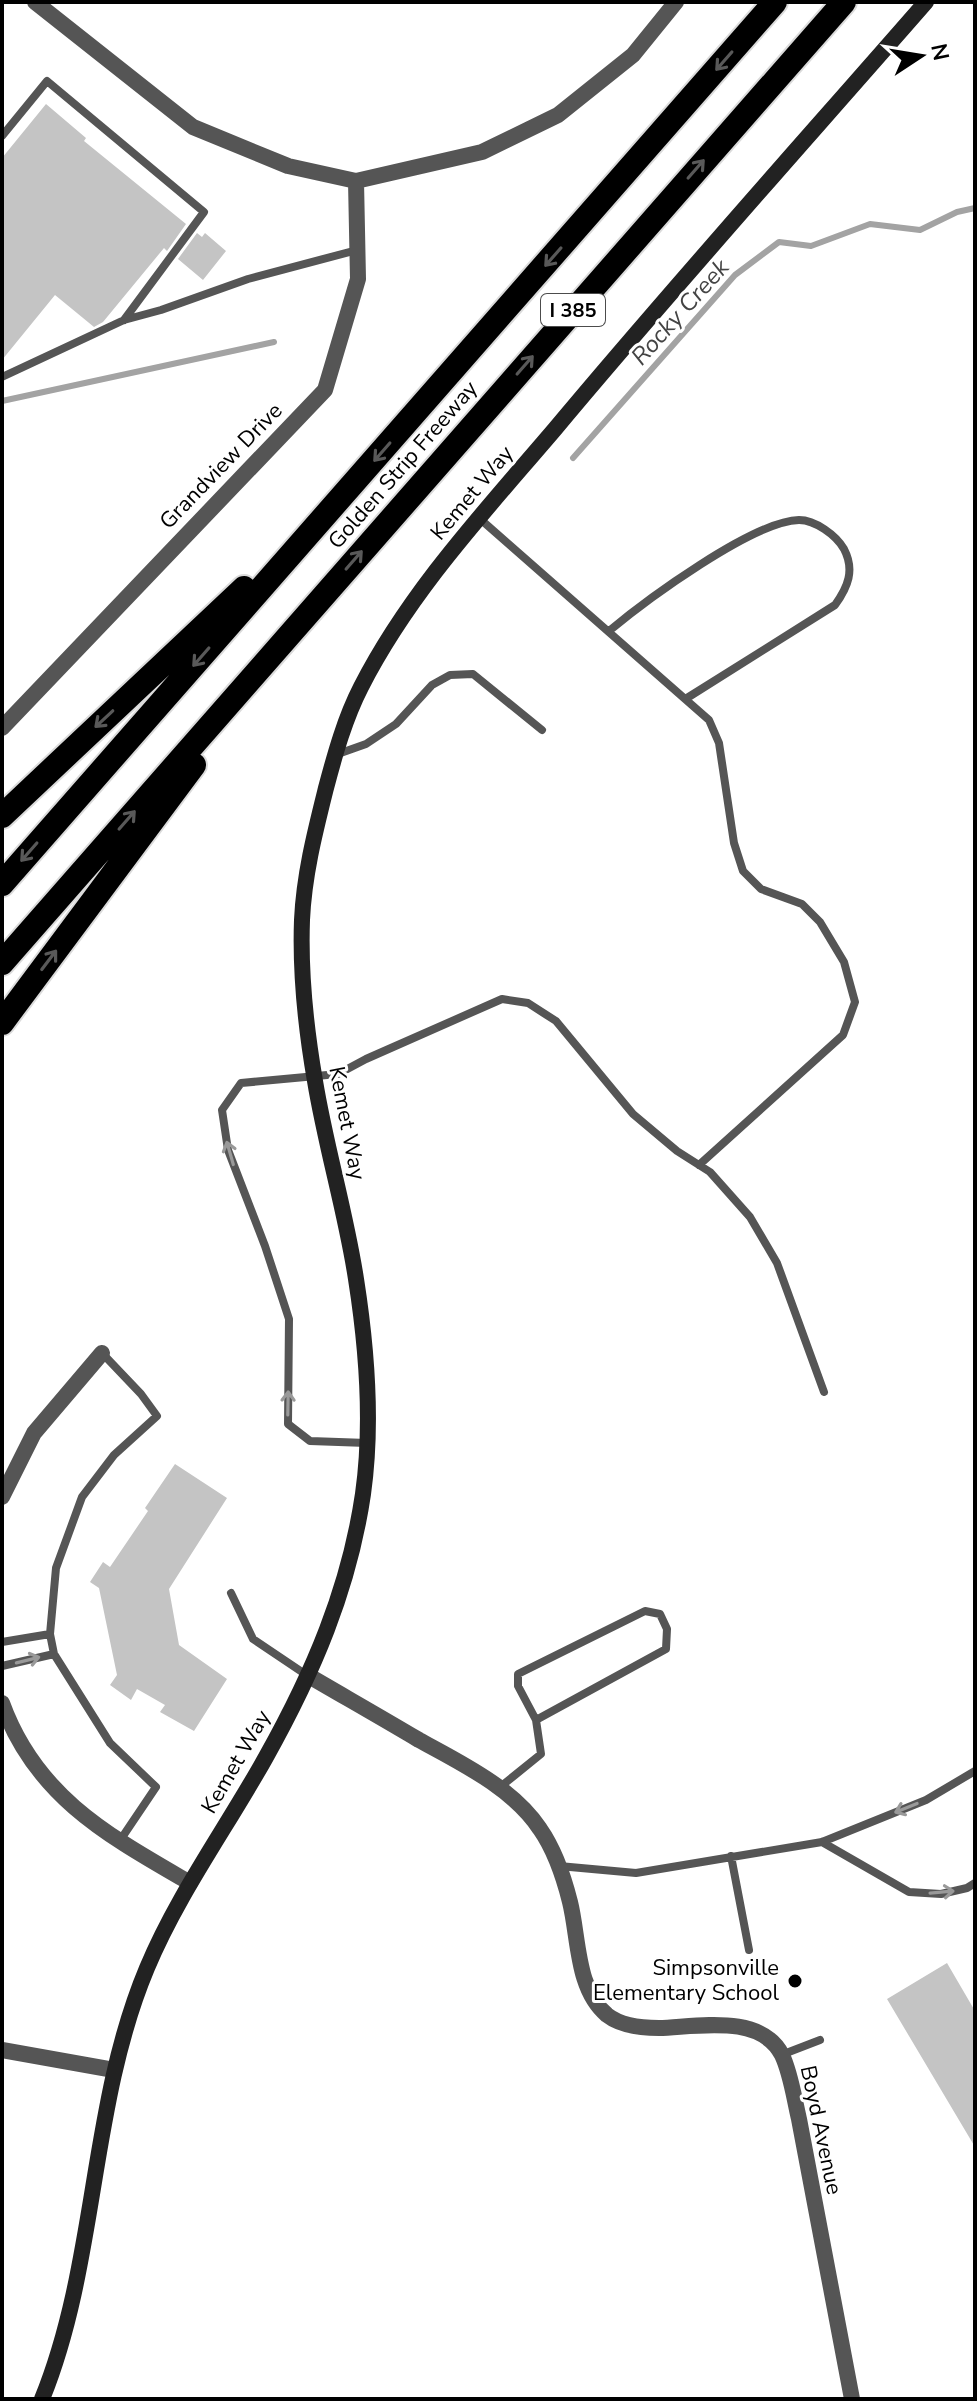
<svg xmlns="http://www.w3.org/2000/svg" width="977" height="2401" font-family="'Nunito Sans',sans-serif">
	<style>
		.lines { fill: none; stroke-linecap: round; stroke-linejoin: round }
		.stream { stroke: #a3a3a3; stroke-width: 6 }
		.building { fill: #c4c4c4 }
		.highway-casing { stroke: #dbdbdb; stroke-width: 28 }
		.lane { stroke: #555; stroke-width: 8 }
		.street { stroke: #555; stroke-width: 16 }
		.secondary { stroke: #222; stroke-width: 16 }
		.highway { stroke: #000; stroke-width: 24 }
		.oneway { stroke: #595959 }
		.oneway2 { stroke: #999 }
		.poi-dot { fill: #000; stroke: #fff; stroke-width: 3 }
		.labels { text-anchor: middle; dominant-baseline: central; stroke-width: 6; stroke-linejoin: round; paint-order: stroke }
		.shield { fill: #fff; stroke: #4c4c4c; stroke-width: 2 }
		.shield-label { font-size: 20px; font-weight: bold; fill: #000 }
		.street-label { font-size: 22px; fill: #000; stroke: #fff }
		.poi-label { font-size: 22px; fill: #000; stroke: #fff; text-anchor: end }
		.water-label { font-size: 24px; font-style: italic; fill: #444; stroke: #fff }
	</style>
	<rect width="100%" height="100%" fill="#fff"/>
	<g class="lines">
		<path class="stream" d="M2,401L274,342
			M573,458L735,275L779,242L811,246L870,224L920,230L957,212L975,208"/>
	</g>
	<path class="building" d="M46,104L86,138L84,141L186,224L167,251L164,248L103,322L94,327L55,295L2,360V158Z
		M197,233L202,237L205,233L226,251L203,280L178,259Z
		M175,1464L227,1498L169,1589L179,1645L227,1679L194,1731L160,1712L165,1705L137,1689L131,1700L110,1685L117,1675L99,1588L90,1582L103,1562L110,1567L148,1511L145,1508Z
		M947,1963L975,2011V2147L887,1999Z"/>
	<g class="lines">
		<g class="highway-casing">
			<path id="highway" d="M2,816L244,588
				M2,884L775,2
				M2,963L844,2
				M2,1023L194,765"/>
		</g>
		<path class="lane" d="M2,136L47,81L204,212L124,320
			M2,377L124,320L161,310L248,279L357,250
			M479,518L709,720L719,743L734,843L743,871L761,889L802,904L820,922L844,962L855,1002L843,1035L699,1165
			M609,631C645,601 753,521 799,520C815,520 836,535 844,549C855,570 848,587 835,605L687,698
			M335,755L366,744L396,724L432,685L450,675L473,674L542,730
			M102,1353L141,1394L157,1416L114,1455L82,1497L56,1568L50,1634L54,1654L110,1743L156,1787L119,1842
			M367,1443L310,1441L288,1424L289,1319L265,1246L228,1150L222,1110L241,1083L338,1074L366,1059L502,999L528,1003L556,1021L633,1114L677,1151L710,1172L750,1217L777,1263L824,1392
			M231,1593L253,1639L308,1676
			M2,1642L50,1634
			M2,1666L54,1654
			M499,1788L541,1754L536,1720L666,1649L667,1629L660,1614L645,1611L518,1674V1686L536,1720
			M822,1842L909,1892L941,1894L967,1888L975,1883
			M731,1856L749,1950
			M559,1866L636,1873L822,1842L926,1800L975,1771
			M781,2055L820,2040"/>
		<path class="street" d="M35,2L193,127L288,166L356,181L482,152L558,115L633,55L676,2
			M2,728L325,390L358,279L356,181
			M2,1497L34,1433L102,1353
			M309,1676C345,1697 382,1718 419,1740C461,1763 513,1788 540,1829C554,1849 564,1878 570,1902C579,1938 576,1989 607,2015C621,2026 641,2028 659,2028C696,2027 761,2013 782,2055C791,2074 794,2098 799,2119L852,2399
			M2,1703C36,1797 109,1836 190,1883
			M2,2050L114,2070"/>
		<path class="secondary" d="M42,2399C98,2261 89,2106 147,1968C178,1894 227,1827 266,1757C313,1673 349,1589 363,1494C373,1423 367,1349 356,1279C346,1213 326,1148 315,1081C306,1029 300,974 302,920C304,875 315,832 326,788C335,754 345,718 361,687C410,591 486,510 555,429C676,284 802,144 926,2"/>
		<use href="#highway" class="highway"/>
	</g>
	<defs><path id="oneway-shaft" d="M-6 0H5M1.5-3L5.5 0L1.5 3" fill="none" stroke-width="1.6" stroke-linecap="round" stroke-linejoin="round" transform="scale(2)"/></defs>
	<g class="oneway">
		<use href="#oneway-shaft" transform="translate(724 61) rotate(131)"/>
		<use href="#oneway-shaft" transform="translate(696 169) rotate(-49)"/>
		<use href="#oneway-shaft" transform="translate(553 257) rotate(131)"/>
		<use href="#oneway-shaft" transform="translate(525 365) rotate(-49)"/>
		<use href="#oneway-shaft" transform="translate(382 452) rotate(131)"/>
		<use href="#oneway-shaft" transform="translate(354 560) rotate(-49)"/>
		<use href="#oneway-shaft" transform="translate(201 657) rotate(131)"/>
		<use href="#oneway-shaft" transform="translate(104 719) rotate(137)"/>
		<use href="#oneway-shaft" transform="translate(127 820) rotate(-49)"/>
		<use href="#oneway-shaft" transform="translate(29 852) rotate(131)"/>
		<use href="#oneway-shaft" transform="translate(49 960) rotate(-53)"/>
	</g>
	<g class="oneway2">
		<use href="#oneway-shaft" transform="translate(230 1153) rotate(-106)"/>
		<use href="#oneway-shaft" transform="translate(288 1403) rotate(-89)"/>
		<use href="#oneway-shaft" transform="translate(28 1660) rotate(-14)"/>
		<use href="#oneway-shaft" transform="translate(906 1808) rotate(158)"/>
		<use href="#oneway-shaft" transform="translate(942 1892) rotate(-5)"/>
	</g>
	<circle class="poi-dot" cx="795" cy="1981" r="8"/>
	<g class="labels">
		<rect class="shield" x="541" y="294" width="64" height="32" rx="6"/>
		<g class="shield-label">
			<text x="573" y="310">I 385</text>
		</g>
		<g class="street-label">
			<text transform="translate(403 465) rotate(-49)">Golden Strip Freeway</text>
			<text transform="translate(221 466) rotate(-46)">Grandview Drive</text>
			<text transform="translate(472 493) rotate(-50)">Kemet Way</text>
			<text transform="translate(347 1123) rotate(79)">Kemet Way</text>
			<text transform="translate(236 1762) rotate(-60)">Kemet Way</text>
			<text transform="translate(821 2130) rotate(78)">Boyd Avenue</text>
		</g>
		<g class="poi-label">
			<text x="779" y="1968">Simpsonville<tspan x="779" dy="25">Elementary School</tspan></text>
		</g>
		<g class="water-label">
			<text transform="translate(680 312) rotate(-48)">Rocky Creek</text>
		</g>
	</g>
	<rect width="977" height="2401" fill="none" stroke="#000000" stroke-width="8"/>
	<g transform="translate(921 56) rotate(78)" stroke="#ffffff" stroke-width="6" paint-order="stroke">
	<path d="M0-6L14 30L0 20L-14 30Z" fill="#000000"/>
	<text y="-12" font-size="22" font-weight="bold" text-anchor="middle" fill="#000000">N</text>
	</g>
</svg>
